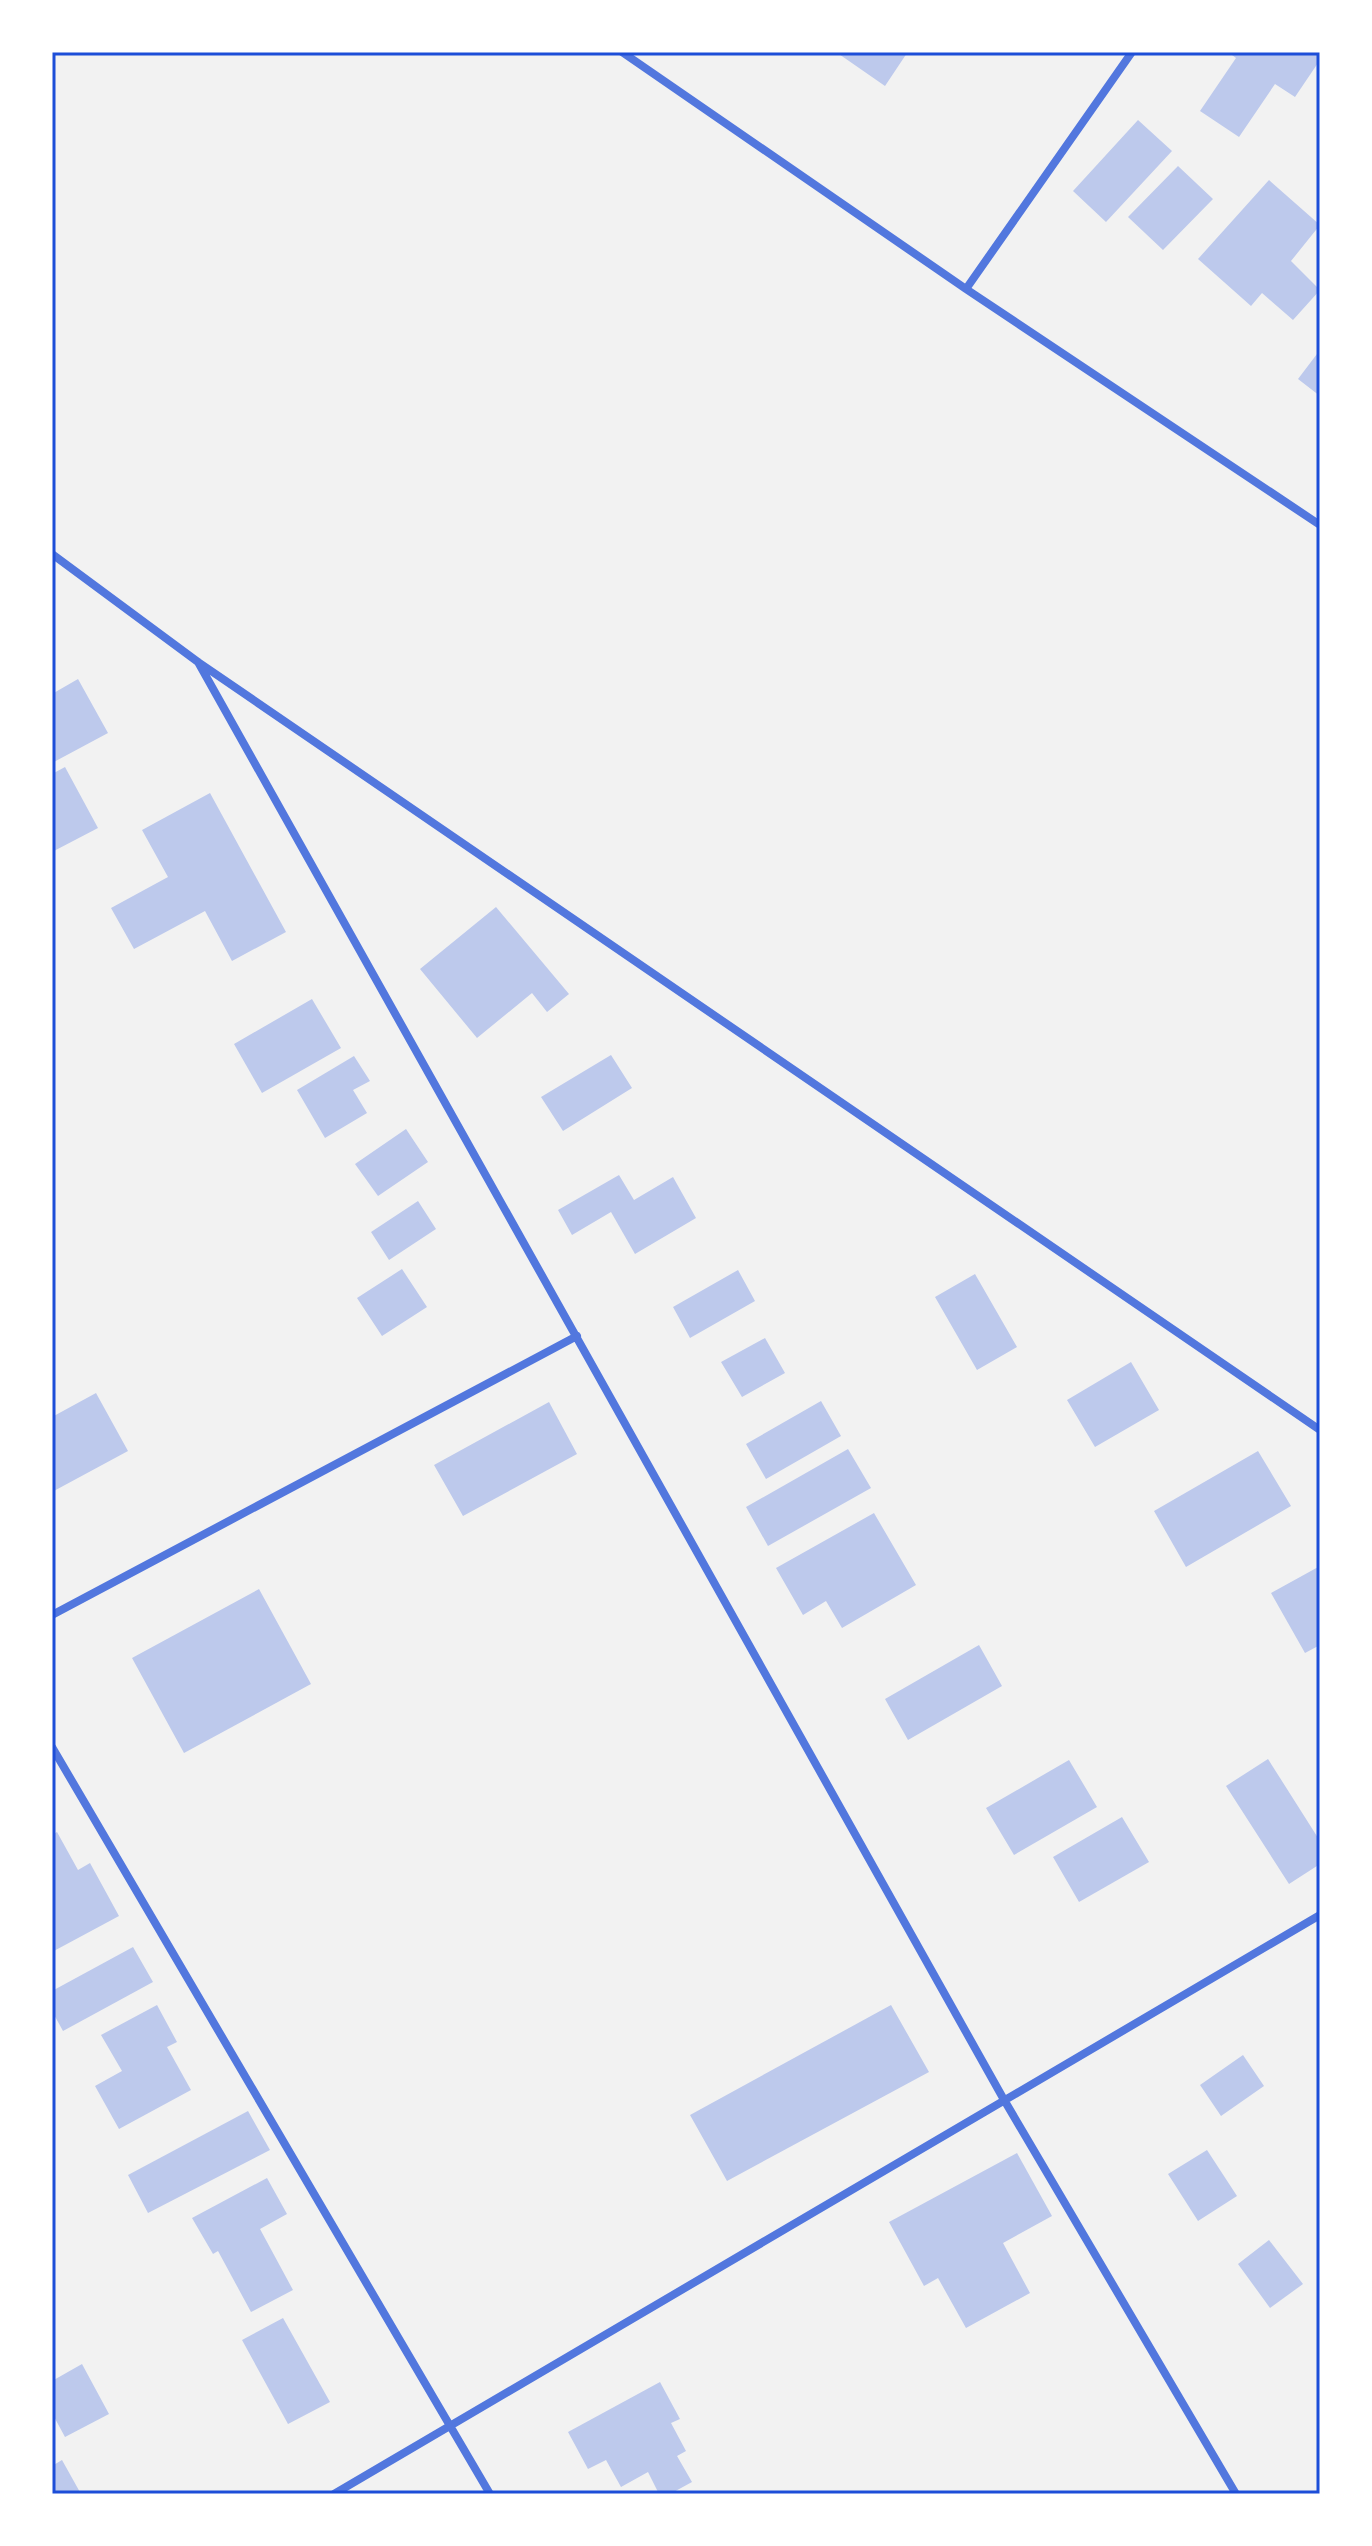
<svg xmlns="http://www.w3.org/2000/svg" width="1372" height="2546" font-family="'Source Sans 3',sans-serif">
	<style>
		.building { fill: #bdc9ec }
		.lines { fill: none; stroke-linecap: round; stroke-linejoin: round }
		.minor { stroke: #5277de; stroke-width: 8 }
		.neatline { fill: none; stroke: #1d4ed8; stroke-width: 3 }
	</style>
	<rect width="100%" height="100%" fill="#f2f2f2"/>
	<path class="building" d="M836,52H905L907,53L885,86Z
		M1228,52H1320V60L1295,97L1275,84L1239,137L1200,111L1236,58Z
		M1138,120L1172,151L1106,222L1073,191Z
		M1178,166L1213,199L1163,250L1128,217Z
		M1269,180L1320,225L1291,261L1320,290L1293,320L1262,293L1251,306L1198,259Z
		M1320,350V396L1298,379Z
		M78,679L108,733L52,763V694Z
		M65,767L98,828L52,852V774Z
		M210,793L286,932L232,961L205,911L134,949L111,908L168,877L142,830Z
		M496,907L569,994L547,1012L532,993L477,1038L420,969Z
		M312,999L341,1048L262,1093L234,1044Z
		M611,1055L632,1088L563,1131L541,1097Z
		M354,1056L370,1081L353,1090L367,1113L325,1138L297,1090Z
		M406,1129L428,1162L378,1196L355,1164Z
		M619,1175L634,1200L673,1177L696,1218L635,1254L611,1212L572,1235L558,1210Z
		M418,1201L436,1229L389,1260L371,1232Z
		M402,1269L427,1307L382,1336L357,1298Z
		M738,1270L755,1301L690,1338L673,1307Z
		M975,1274L1017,1347L977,1370L935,1297Z
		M765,1338L785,1373L742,1397L721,1362Z
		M1131,1362L1159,1410L1095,1447L1067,1400Z
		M96,1393L128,1451L52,1492V1417Z
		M821,1401L841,1436L766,1479L746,1444Z
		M549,1402L577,1454L463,1516L434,1465Z
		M848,1449L871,1488L768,1546L746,1507Z
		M1258,1451L1291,1506L1186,1567L1154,1511Z
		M874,1513L916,1585L842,1628L826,1601L803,1615L776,1568Z
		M1320,1566V1645L1305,1653L1271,1593Z
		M259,1589L311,1684L184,1753L132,1658Z
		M979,1645L1002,1686L908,1740L885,1699Z
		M1268,1759L1320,1841V1864L1289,1884L1226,1786Z
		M1069,1760L1097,1807L1014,1855L986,1808Z
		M1122,1817L1149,1862L1079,1902L1053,1857Z
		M57,1832L78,1870L90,1863L119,1916L52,1952V1835Z
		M133,1947L153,1982L63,2031L52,2011V1991Z
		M157,2005L177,2042L167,2047L191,2090L119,2129L95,2086L122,2071L101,2035Z
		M891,2005L929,2072L727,2181L690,2115Z
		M1243,2055L1264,2086L1221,2116L1200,2085Z
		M248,2111L270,2150L148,2213L128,2175Z
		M1207,2150L1237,2196L1198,2221L1168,2174Z
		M1017,2153L1052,2216L1003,2243L1030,2293L966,2328L938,2278L924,2286L889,2222Z
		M267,2178L287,2214L260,2229L293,2290L251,2312L218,2251L213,2254L192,2218Z
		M1269,2240L1303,2284L1270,2308L1238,2264Z
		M283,2318L330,2402L288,2424L242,2340Z
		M82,2364L109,2414L65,2437L52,2413V2381Z
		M660,2382L680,2419L671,2423L686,2451L677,2456L692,2482L670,2494H659L648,2472L621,2487L606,2460L588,2469L568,2432Z
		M62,2460L81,2494H52V2466Z"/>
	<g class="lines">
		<path class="minor" d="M622,52L966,289L1320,525
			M966,289L1132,52
			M52,554L198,662L1320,1430
			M198,662L1003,2098L1236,2494
			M52,1615L577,1336
			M52,1747L490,2494
			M334,2494L1320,1915"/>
	</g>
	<rect width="1372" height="2546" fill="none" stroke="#ffffff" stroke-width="108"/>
	<rect x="54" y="54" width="1264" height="2438" class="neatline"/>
</svg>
